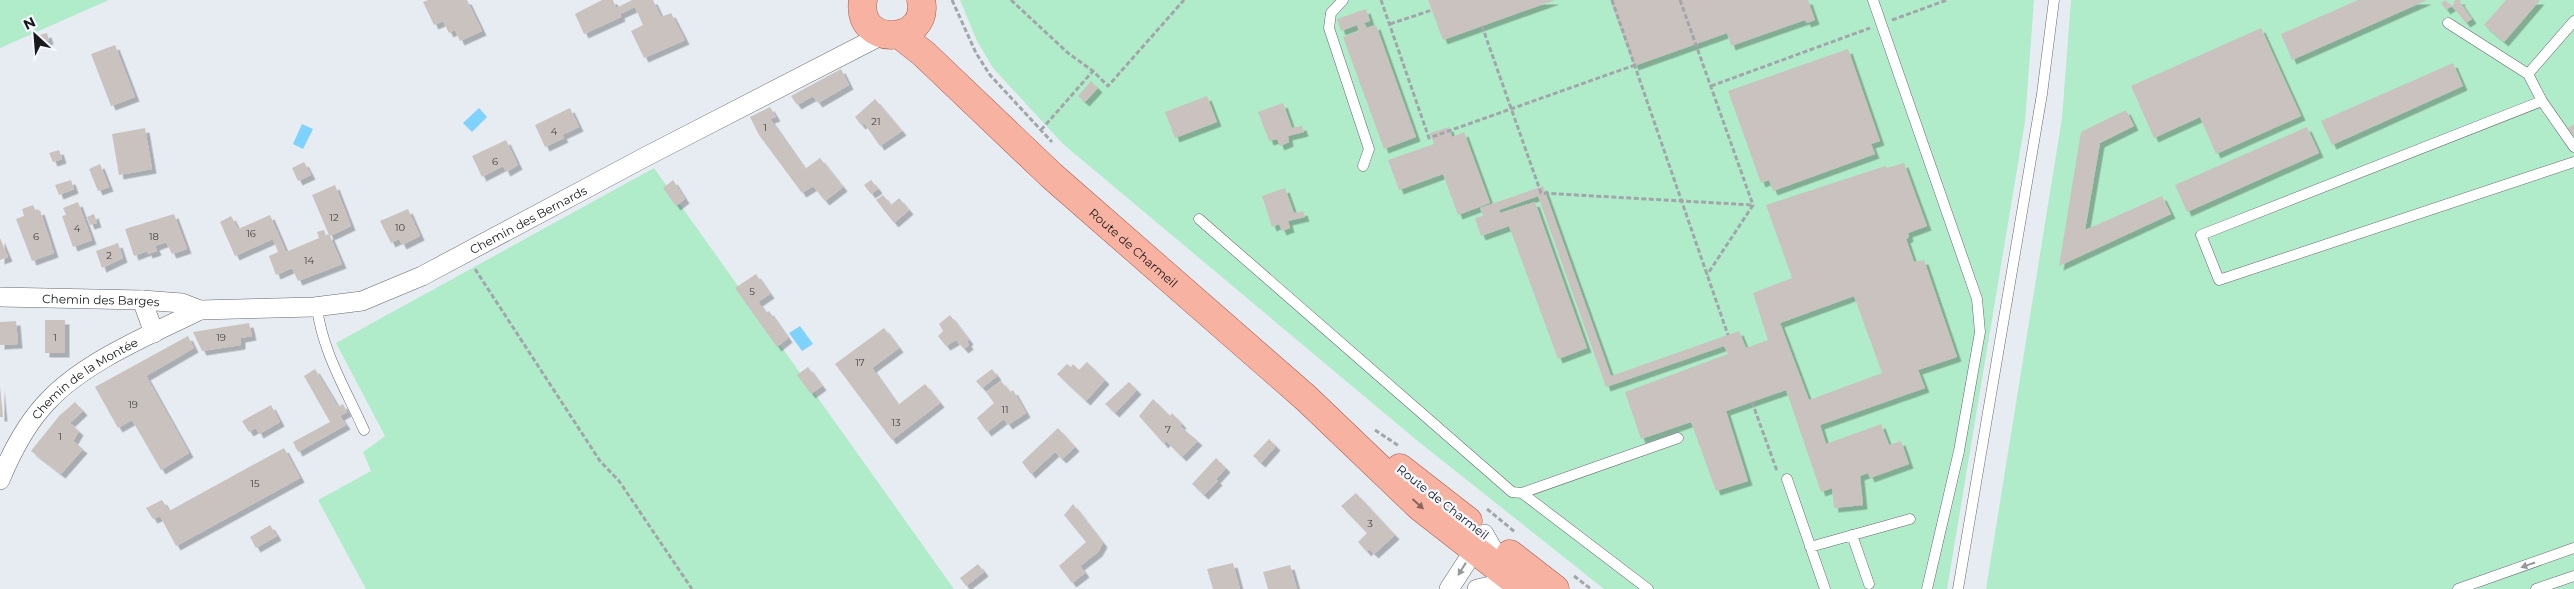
<svg xmlns="http://www.w3.org/2000/svg" width="2574" height="589" font-family="Montserrat,sans-serif">
	<style>
		.green { fill: #b1ecca }
		.water { fill: #7ed2fc }
		.building { fill: #cac2be; fill-rule: evenodd; filter: url(#shadow) }
		.lines { fill: none; stroke-linecap: round; stroke-linejoin: round }
		.lane-casing { stroke: #64696e; stroke-width: 11 }
		.street-casing { stroke: #64696e; stroke-width: 20 }
		.primary-casing { stroke: #a75b4a; stroke-width: 29 }
		.path { stroke: #a2a6ab; stroke-width: 3; stroke-dasharray: 5 2.5; stroke-linecap: butt }
		.lane { stroke: #fff; stroke-width: 10 }
		.street { stroke: #fff; stroke-width: 19 }
		.primary { stroke: #f8b2a2; stroke-width: 28 }
		.oneway { fill: #88665e }
		.oneway2 { fill: #979898 }
		.labels { text-anchor: middle; dominant-baseline: central; stroke-width: 4.5; stroke-linejoin: round; paint-order: stroke }
		.number-label { font-size: 10px; fill: #444344 }
		.street-label { font-size: 12px; fill: #17191b; stroke: #f5f9ff }
	</style>
	<defs>
		<filter id="shadow"><feDropShadow dx="4.5" dy="4.5" stdDeviation="0" flood-color="#0004"/></filter>
	</defs>
	<rect width="100%" height="100%" fill="#e7ecf3"/>
	<path class="green" d="M0,0H109L0,48Z
		M960,0H2034L2025,122L1947,589H1604L1414,438L1063,144L993,68L977,41Z
		M2071,0H2574V589H1986L2062,118Z
		M654,168L954,589H366L318,500L371,471L363,452L385,436L336,343Z"/>
	<path class="water" d="M479,108L487,117L472,132L463,123Z
		M302,124L313,129L303,149L293,144Z
		M800,326L813,344L802,351L789,333Z"/>
	<path class="building" d="M428,0H467L482,31L460,41L455,30L449,33L443,21L434,25L423,2Z
		M602,0H613L616,8L632,0H653L661,17L671,13L685,40L644,58L631,31L643,25L635,7L620,14L621,17L584,34L575,14Z
		M1428,0H1555L1443,40Z
		M1610,0H1808L1815,20L1807,23L1805,20L1731,46L1727,33L1634,66Z
		M2358,0H2427L2292,60L2281,34Z
		M2445,0L2452,6L2446,10L2441,3Z
		M2455,0H2461L2460,2L2472,19L2466,23L2452,6Z
		M2506,0H2540L2504,42L2484,25Z
		M1366,9L1370,21L1364,23L1367,28L1376,25L1416,137L1384,149L1343,37L1359,31L1357,25L1341,31L1337,19Z
		M2261,28L2301,116L2216,154L2200,117L2154,138L2131,86Z
		M47,33L49,40L42,42L39,35Z
		M115,45L135,97L111,106L91,54Z
		M1848,49L1880,141L1871,144L1875,154L1773,191L1769,180L1761,183L1728,91Z
		M2453,63L2463,86L2332,145L2321,121Z
		M841,69L849,85L818,103L813,96L797,105L791,96Z
		M1091,81L1098,88L1085,102L1078,96Z
		M1207,96L1217,122L1175,138L1165,112Z
		M875,99L902,131L880,146L864,123L861,125L855,117Z
		M1283,103L1292,128L1302,126L1304,132L1288,136L1289,142L1280,146L1277,139L1269,141L1258,112Z
		M770,107L776,117L770,119L805,169L820,158L843,187L825,201L813,186L802,193L759,135L750,117Z
		M570,108L579,127L562,135L564,138L545,147L535,125Z
		M2126,110L2134,126L2100,143L2085,230L2162,196L2171,214L2059,266L2081,132Z
		M2574,124V136L2568,128Z
		M1449,127L1452,137L1464,132L1490,203L1458,215L1443,174L1399,190L1388,160L1434,144L1430,133Z
		M2307,127L2319,153L2187,212L2175,185Z
		M145,128L152,169L119,175L112,134Z
		M506,140L518,165L506,172L503,166L482,177L472,156Z
		M59,150L62,159L53,162L49,153Z
		M304,162L311,175L298,181L292,168Z
		M1904,163L1927,226L1908,233L1909,237L1906,239L1914,262L1924,260L1957,357L1918,370L1925,388L1820,425L1826,444L1881,424L1889,445L1901,441L1909,464L1870,478L1868,473L1860,476L1863,505L1834,508L1832,488L1821,492L1786,390L1726,411L1748,481L1716,491L1691,422L1641,439L1625,392L1728,354L1724,346L1606,387L1538,196L1499,210L1500,213L1535,202L1587,348L1558,359L1509,226L1481,236L1475,218L1483,216L1480,208L1543,186L1611,376L1739,331L1746,348L1768,340L1753,293L1792,278L1766,205L1885,166L1887,168ZM1854,296L1882,373L1809,400L1780,323Z
		M100,164L109,187L98,191L89,169Z
		M71,180L74,189L59,195L55,185Z
		M673,180L685,199L676,206L663,188Z
		M871,180L878,189L871,194L864,185Z
		M335,185L351,226L330,236L342,264L298,281L292,268L276,275L269,256L278,252L273,239L235,256L220,222L231,216L238,229L270,215L286,252L319,238L317,232L324,230L326,236L329,235L312,195Z
		M1285,188L1294,213L1303,211L1305,217L1288,221L1290,228L1282,231L1279,224L1272,227L1262,196Z
		M883,195L891,205L899,198L909,210L894,223L876,200Z
		M78,202L92,240L73,247L62,216L66,215L63,208Z
		M33,205L36,212L40,210L41,213L54,253L32,261L16,219L24,216L22,209Z
		M408,209L420,236L402,245L399,239L391,243L380,221Z
		M94,214L97,223L90,225L87,217Z
		M174,214L187,249L172,254L166,242L155,246L157,251L148,254L147,251L134,256L125,229Z
		M0,238L8,257L0,260Z
		M118,243L123,258L102,268L96,251Z
		M756,274L770,294L758,302L766,313L769,311L788,338L777,347L735,288Z
		M950,315L969,340L967,342L969,345L964,349L956,340L946,346L938,336L943,331L939,324Z
		M45,320H65V353H45Z
		M16,321L18,344L0,345V322Z
		M249,323L252,336L241,338V345L202,351L193,332Z
		M884,328L899,348L872,368L898,405L925,384L940,403L892,440L835,364Z
		M188,336L194,348L146,376L189,453L161,470L132,420L118,428L95,387Z
		M1087,362L1105,380L1086,401L1057,374L1067,364L1071,367L1073,364L1079,370Z
		M808,367L822,386L811,394L797,375Z
		M315,369L338,407L343,404L347,412L340,416L346,425L298,452L293,442L330,422L304,376Z
		M992,369L997,376L982,388L976,381Z
		M1001,381L1010,392L1013,390L1026,413L1008,425L1004,419L987,432L977,418L994,403L986,392Z
		M1129,382L1137,390L1115,413L1105,404Z
		M0,386L3,417H0Z
		M1153,399L1170,416L1172,413L1182,424L1180,426L1198,441L1182,457L1166,441L1164,444L1139,416Z
		M75,402L83,411L70,423L79,431L73,441L83,449L61,474L31,451L59,416Z
		M271,405L280,422L259,434L256,428L249,432L242,421Z
		M1058,428L1075,447L1062,459L1055,452L1031,474L1022,462Z
		M1269,439L1276,446L1261,463L1253,456Z
		M284,448L300,478L176,546L160,516L153,519L146,508L162,500L169,511Z
		M1216,458L1226,468L1216,479L1218,481L1204,495L1192,484Z
		M1356,493L1395,535L1374,554L1369,549L1367,552L1358,542L1367,533L1341,506Z
		M1073,504L1103,543L1098,552L1080,566L1085,573L1072,583L1059,566L1086,542L1064,515Z
		M270,525L277,536L256,548L250,537Z
		M1233,563L1240,589H1213L1207,569Z
		M978,564L984,572L966,586L960,578Z
		M1290,565L1297,589H1268L1263,572Z"/>
	<g class="lines">
		<g class="lane-casing">
			<path id="lane" d="M1343,0L1331,13L1329,28L1369,149L1363,166
				M1873,0L1977,299L1980,332L1959,451L1927,589
				M2448,23L2528,74L2542,101L2574,147
				M2528,74L2574,21
				M2542,101L2201,235L2219,280L2574,162
				M1199,219L1512,492L1522,493L1678,438
				M317,307C322,351 346,390 364,430
				M1787,479L1825,589
				M1522,493L1648,589
				M1852,535L1869,584
				M1810,547L1910,519
				M1958,589L2042,94L2054,0
				M2458,589L2574,548
				M2536,589L2574,576"/>
		</g>
		<g class="street-casing">
			<g id="street">
				<path id="s1" d="M0,297L142,300L182,303L200,310L314,307L362,301L422,276L647,156L882,35"/>
				<path d="M142,300L154,333"/>
				<path id="s2" d="M0,480C12,451 26,424 47,402C85,361 150,335 200,310"/>
				<path d="M1449,589L1475,549L1485,551"/>
				<path d="M1477,589L1504,583L1509,577L1484,534"/>
			</g>
		</g>
		<g class="primary-casing">
			<g id="primary">
				<path d="M863,0C855,49 931,44 921,0"/>
				<path id="s3" d="M900,35L924,54L1052,176L1306,398L1420,507L1525,589"/>
				<path d="M1400,468L1468,521"/>
				<path d="M1510,554L1555,589"/>
			</g>
		</g>
		<path class="path" d="M952,0L976,53L990,75L1052,142
			M1011,0L1068,53L1093,71
			M1381,0L1429,138L1635,65
			M1612,0L1728,335
			M1680,0L1753,205L1707,275
			M1892,20L1947,0
			M1390,24L1432,10
			M1482,26L1541,193L1753,205
			M1711,86L1870,28
			M1041,130L1093,71L1108,86L1184,0
			M475,269L600,461L619,481L692,589
			M1752,402L1777,471
			M1375,430L1399,446
			M1487,509L1515,532
			M1574,576L1591,589"/>
		<use href="#lane" class="lane"/>
		<use href="#street" class="street"/>
		<use href="#primary" class="primary"/>
	</g>
	<defs><path id="oneway-solid" d="M-6-.8H1V-3.2L6.5 0L1 3.2V.8H-6Z" transform="scale(1.25)"/></defs>
	<use class="oneway" href="#oneway-solid" transform="translate(1418 504) rotate(42)"/>
	<g class="oneway2">
		<use href="#oneway-solid" transform="translate(2528 565) rotate(161)"/>
		<use href="#oneway-solid" transform="translate(1462 569) rotate(122)"/>
	</g>
	<g class="labels">
		<g class="number-label">
			<text x="876" y="121">21</text>
			<text x="765" y="127">1</text>
			<text x="554" y="131">4</text>
			<text x="495" y="161">6</text>
			<text x="334" y="217">12</text>
			<text x="400" y="227">10</text>
			<text x="77" y="228">4</text>
			<text x="251" y="233">16</text>
			<text x="36" y="236">6</text>
			<text x="154" y="236">18</text>
			<text x="109" y="255">2</text>
			<text x="309" y="260">14</text>
			<text x="752" y="291">5</text>
			<text x="55" y="337">1</text>
			<text x="221" y="337">19</text>
			<text x="860" y="362">17</text>
			<text x="133" y="404">19</text>
			<text x="1005" y="409">11</text>
			<text x="896" y="422">13</text>
			<text x="1168" y="429">7</text>
			<text x="60" y="436">1</text>
			<text x="255" y="483">15</text>
			<text x="1370" y="523">3</text>
		</g>
		<g class="street-label">
			<text stroke="none"><textPath href="#s1" startOffset="549">Chemin des Bernards</textPath></text>
			<text stroke="none"><textPath href="#s3" startOffset="316">Route de Charmeil</textPath></text>
			<text stroke="none"><textPath href="#s1" startOffset="101">Chemin des Barges</textPath></text>
			<text stroke="none"><textPath href="#s2" startOffset="136">Chemin de la Montée</textPath></text>
			<text transform="translate(1443 502) rotate(38)">Route de Charmeil</text>
		</g>
	</g>
	<g transform="translate(35 35) rotate(334)" stroke="#f5f9ff" stroke-width="4" paint-order="stroke">
	<path d="M0-4L9 19L0 12L-9 19Z" fill="#17191b"/>
	<text y="-8" font-size="14" font-weight="bold" text-anchor="middle" fill="#17191b">N</text>
	</g>
</svg>
